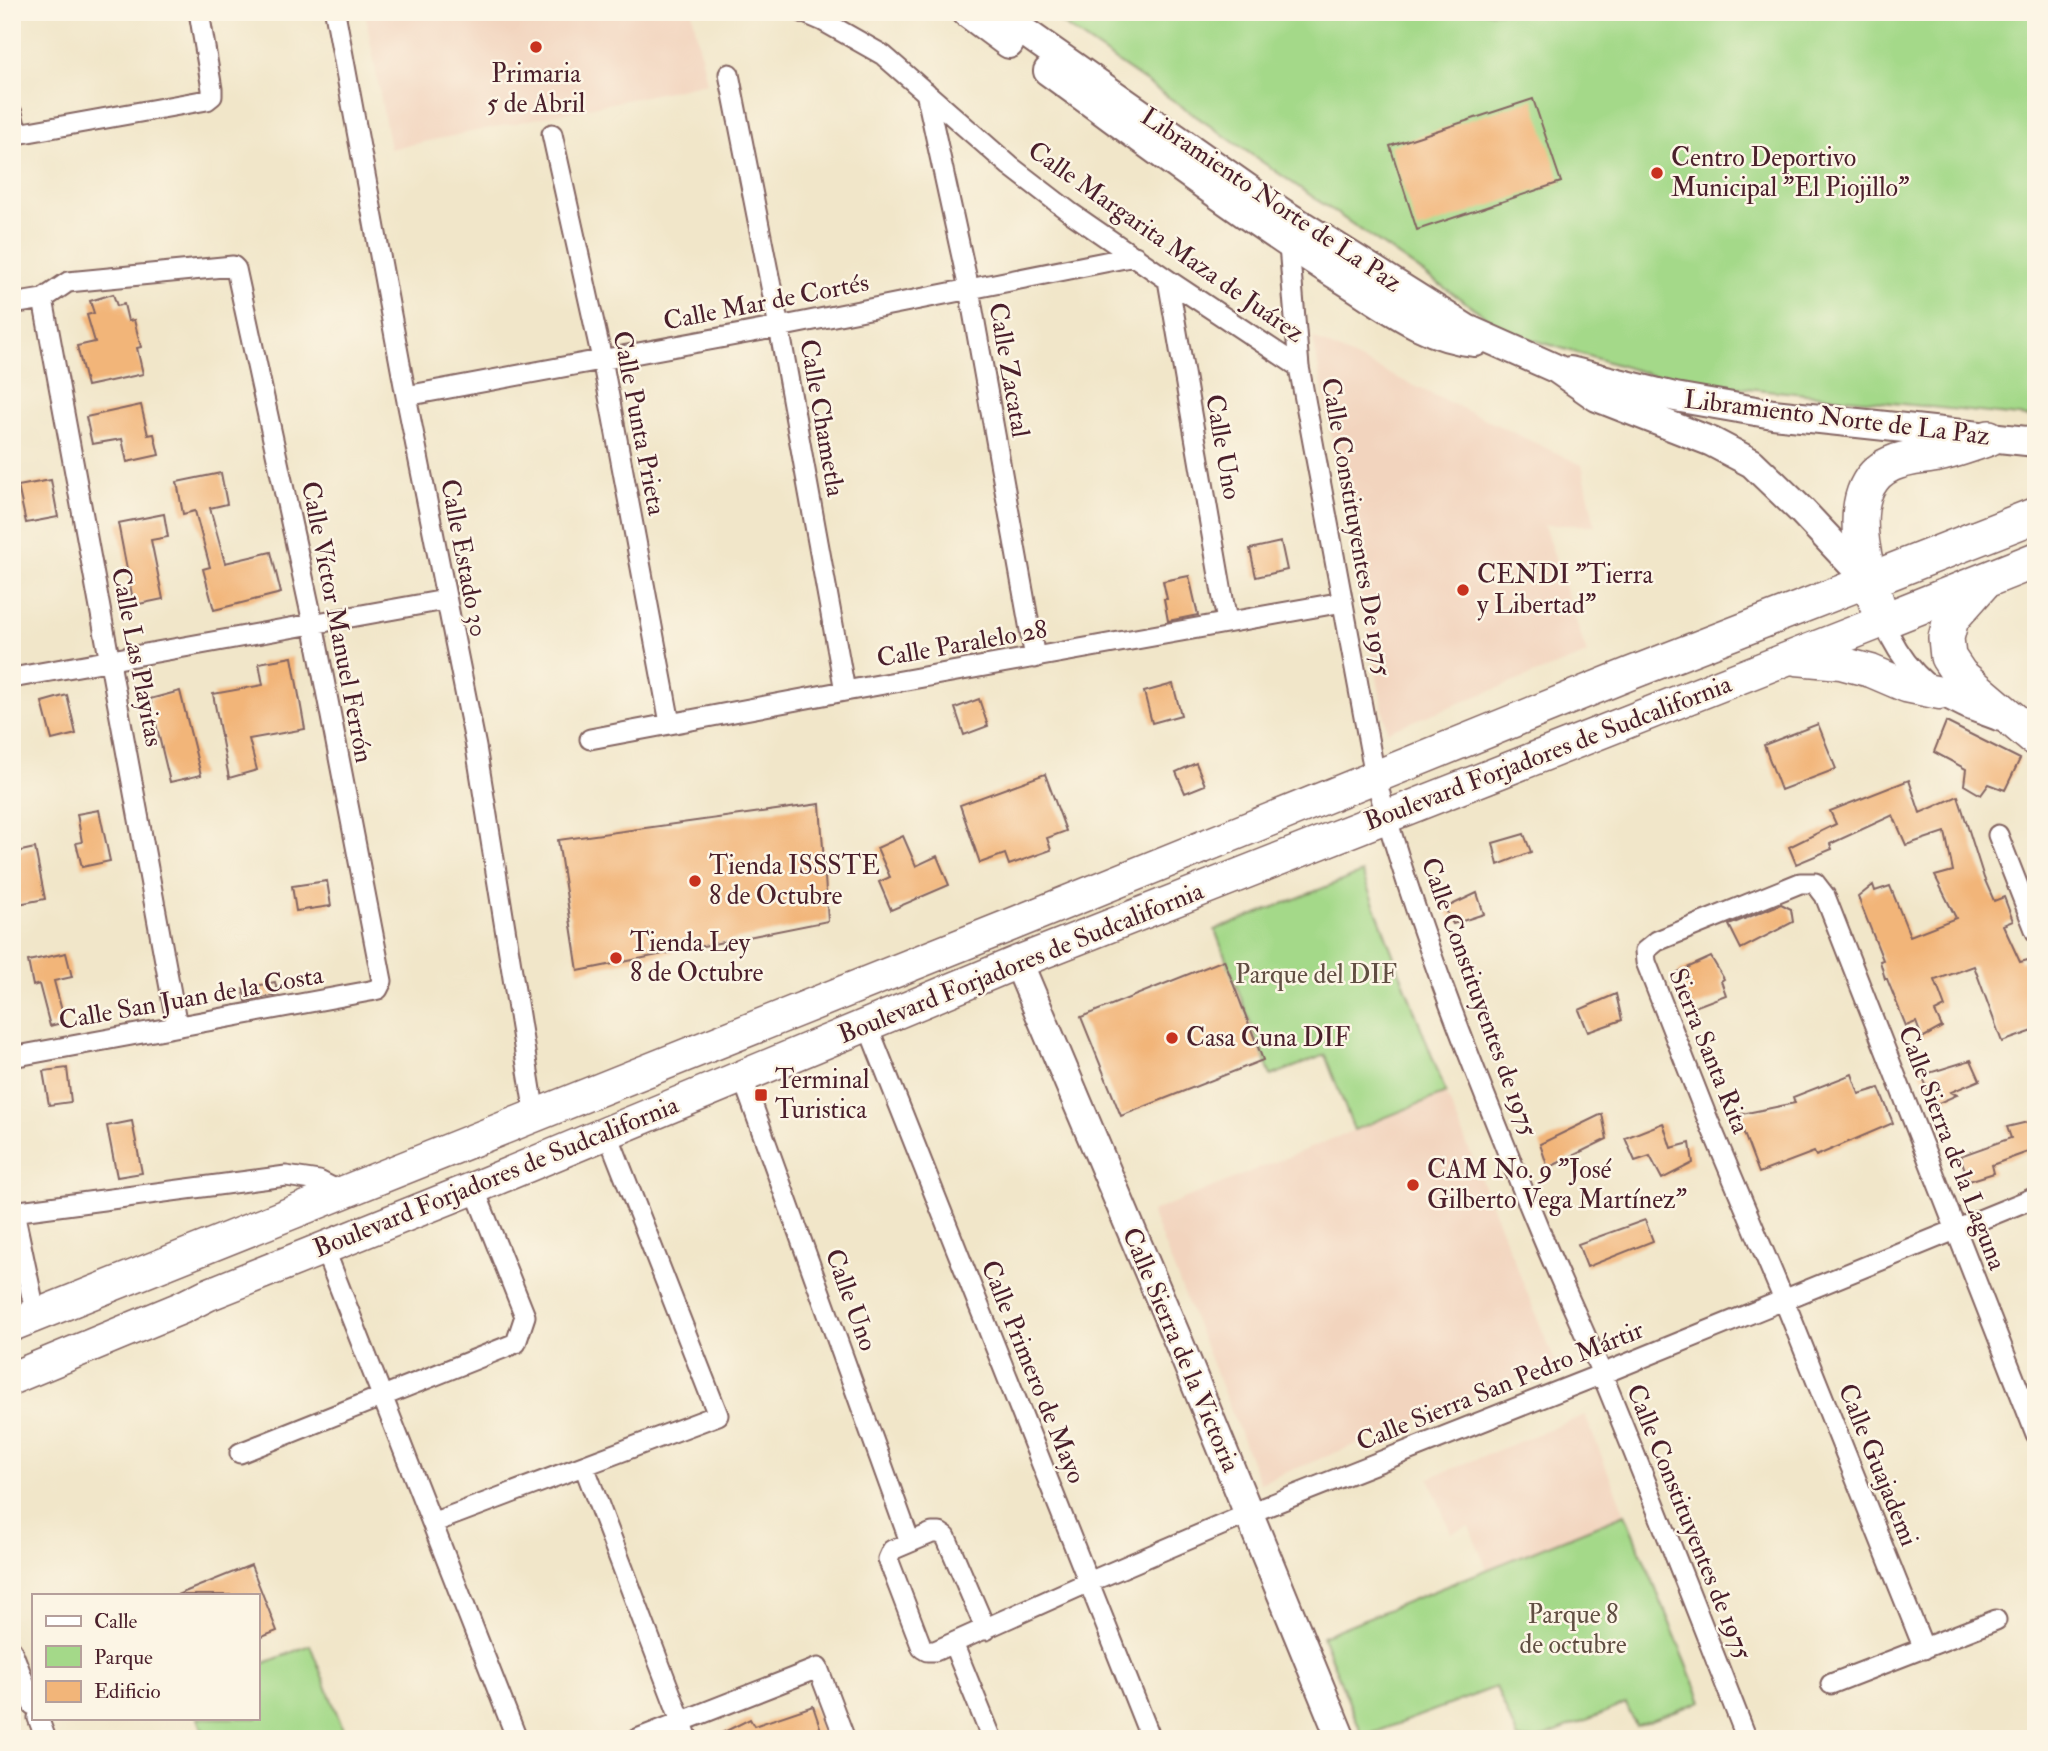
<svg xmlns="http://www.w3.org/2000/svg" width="2048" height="1751" font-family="'IM FELL Double Pica',serif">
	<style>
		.built { fill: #f2d4be }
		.green { fill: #a4d989; stroke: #777c5a; stroke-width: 2 }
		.building { fill: #f2b579 }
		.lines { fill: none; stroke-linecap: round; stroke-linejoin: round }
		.street-casing { stroke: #846562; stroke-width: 23 }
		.secondary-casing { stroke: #846562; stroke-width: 32 }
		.primary-casing { stroke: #846562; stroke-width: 35 }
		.highway-casing { stroke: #846562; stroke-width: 38 }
		.street { stroke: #fff; stroke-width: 19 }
		.secondary { stroke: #fff; stroke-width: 28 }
		.primary { stroke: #fff; stroke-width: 32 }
		.highway { stroke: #fff; stroke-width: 35 }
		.poi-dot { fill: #c8321e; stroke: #fcf5e5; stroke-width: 2.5 }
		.labels { text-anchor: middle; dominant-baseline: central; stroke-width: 5; stroke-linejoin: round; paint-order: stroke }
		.poi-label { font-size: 26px; fill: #4a1f2b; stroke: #fcf5e5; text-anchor: start }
		.street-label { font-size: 26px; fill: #4a1f2b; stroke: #fcf5e5 }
		.park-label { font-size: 26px; fill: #604e42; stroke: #fcf5e5 }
	</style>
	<rect width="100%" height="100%" fill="#fcf5e5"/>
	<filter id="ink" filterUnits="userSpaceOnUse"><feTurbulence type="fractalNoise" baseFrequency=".0143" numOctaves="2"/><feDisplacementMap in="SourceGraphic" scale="14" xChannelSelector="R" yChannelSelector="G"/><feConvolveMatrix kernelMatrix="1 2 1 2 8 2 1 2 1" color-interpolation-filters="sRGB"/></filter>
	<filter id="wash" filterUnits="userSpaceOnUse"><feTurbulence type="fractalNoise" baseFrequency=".00686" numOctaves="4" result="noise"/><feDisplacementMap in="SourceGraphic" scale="28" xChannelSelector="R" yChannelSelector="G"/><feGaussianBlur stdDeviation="1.57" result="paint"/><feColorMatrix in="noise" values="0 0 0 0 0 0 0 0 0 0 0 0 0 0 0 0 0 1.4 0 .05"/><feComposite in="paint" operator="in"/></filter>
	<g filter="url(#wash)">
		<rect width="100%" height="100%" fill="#f1e6c9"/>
		<path class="built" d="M365,12H692L707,83L390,149Z
			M1313,338L1582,465L1595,525H1544L1587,654L1387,731Z
			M1446,1093L1556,1364L1260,1483L1151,1212Z
			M1585,1415L1625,1514L1487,1569L1469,1526L1451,1533L1429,1478Z"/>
		<path class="green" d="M1045,12H2036V418L1669,380L1510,333Z
			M1362,873L1446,1093L1354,1130L1325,1055L1271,1076L1215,930Z
			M1625,1514L1702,1701L1636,1726L1626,1704L1539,1739H1518L1496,1687L1363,1737L1322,1636Z
			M310,1645L347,1739H206L198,1718H257V1666Z"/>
		<g id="blocks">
			<path class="building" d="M1533,99L1561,182L1417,230L1390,146Z
				M113,294L117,306L124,304L128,321L134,320L141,347L137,348L143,374L87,386L77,346L95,342L87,315L94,313L90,301Z
				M141,405L148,435L154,434L159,455L127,462L122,439L92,444L86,417Z
				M221,473L227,504L210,508L225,563L271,552L281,593L214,610L203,569L210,567L195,511L183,514L177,482Z
				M51,480L58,517L26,523L18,486Z
				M164,514L168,537L151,540L163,599L134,605L118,523Z
				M1281,542L1287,570L1256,577L1250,549Z
				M1189,576L1198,615L1168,621L1164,599H1167L1163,581Z
				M292,657L305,729L249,739L257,770L229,778L213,694L263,685L259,663Z
				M1173,684L1181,715L1152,723L1144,692Z
				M180,691L201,775L170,782L150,699Z
				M67,695L76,734L52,740L42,702Z
				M979,699L988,726L964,735L955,708Z
				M1946,722L2020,759L2005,790L1989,784L1981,795L1964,785L1966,769L1934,752Z
				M1818,724L1836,769L1781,790L1764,745Z
				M1196,763L1205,785L1185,793L1176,772Z
				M1045,774L1066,831L1047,838L1051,850L1009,865L1005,854L980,863L960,805Z
				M1909,780L1920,813L1958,796L1984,878L1994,901L2004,897L2013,921L2003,925L2020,962L2028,960L2036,982V1030L2002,1042L1974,966L1935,980L1945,1007L1935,1012L1942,1027L1922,1038L1916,1022L1906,1026L1887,979H1885L1880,961L1883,960L1858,897L1873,885L1875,891L1890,886L1910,936L1956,918L1935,876L1953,871L1945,832L1906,845L1893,815L1830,844L1832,849L1796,864L1789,847L1836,824L1830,811Z
				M820,804L828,921L578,971L558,840Z
				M99,810L110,861L82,867L76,843L82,842L77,814Z
				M1524,834L1531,852L1498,865L1493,843Z
				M903,836L916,866L937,856L949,885L891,910L879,882L890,877L877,848Z
				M35,848L45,899L18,904L12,876V853Z
				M327,881L331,906L296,911L292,886Z
				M1477,893L1484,914L1453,924L1445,908Z
				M1781,904L1791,909L1793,922L1741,949L1729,925Z
				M66,953L72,977L54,981L65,1022L50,1026L39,984L33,986L28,961Z
				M1711,957L1724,979L1721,981L1726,995L1692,1008L1678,972Z
				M1224,960L1263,1060L1121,1116L1081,1017Z
				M275,982L278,995L246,1001L243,989Z
				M1616,994L1622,1020L1588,1032L1579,1010Z
				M1971,1060L1980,1080L1951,1092L1957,1095L1934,1105L1920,1070L1926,1074Z
				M67,1068L71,1102L49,1105L43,1071Z
				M1852,1074L1859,1094L1879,1088L1893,1123L1816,1156L1814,1152L1759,1173L1737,1115L1795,1103L1793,1097Z
				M1602,1114L1607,1139L1548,1168L1540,1144Z
				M2036,1120V1149L1992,1165L1994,1173L1969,1181L1960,1156L2011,1138L2007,1127Z
				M132,1121L142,1173L117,1177L107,1126Z
				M1663,1123L1671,1148L1690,1143L1693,1163L1662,1179L1650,1156L1635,1161L1625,1138Z
				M1645,1220L1653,1241L1587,1267L1578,1244Z
				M251,1565L277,1631L257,1639V1595H177Z
				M813,1706L824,1739H710L750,1719L754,1726Z"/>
		</g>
	</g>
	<g filter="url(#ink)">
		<use href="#blocks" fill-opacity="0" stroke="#846562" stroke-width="2"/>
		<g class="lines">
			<g class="street-casing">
				<path id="street" d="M335,12L406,396L476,747L535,1115
					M802,12L823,21L883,55L1010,166L1071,213L1168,280L1299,367
					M729,74L779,327L845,691
					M926,92L969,289L1035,658
					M12,113L17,134
					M552,134L602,359L670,723
					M12,135L207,100L212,96V89L199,12
					M1289,246L1299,367L1375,776C1417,931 1478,1081 1539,1229C1559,1278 1582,1326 1602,1374C1652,1495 1699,1617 1747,1739
					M1168,280L1227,622
					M43,299L177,1026
					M12,304L43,299L68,282L233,266L236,269L313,623L382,981L378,989L370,991L12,1057
					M406,396L779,327L1135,256
					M1883,621C1899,659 1925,690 1963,707C1975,713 1988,716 1999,721
					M12,678L445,600
					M590,739L845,691L1343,602
					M1998,835L2036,932
					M867,1024L1151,1739
					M742,1076L910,1542
					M12,1212L286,1176L319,1181L343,1193
					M14,1212L36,1316
					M324,1248L517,1739
					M240,1453L516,1343L525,1316L474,1188
					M584,1466L688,1739
					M432,1523L718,1415L607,1132
					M986,1630L946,1537L940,1533H932L892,1550L888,1559L922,1648L927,1651H935L1089,1582L1250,1513L1602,1374L2036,1197
					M953,1643L992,1739
					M1924,1649L1784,1300L1706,1115L1646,962L1645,951L1657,941L1800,883H1815L1825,896L2036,1434
					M12,1651L33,1705
					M1831,1684L1996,1620
					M38,1718L46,1739
					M637,1739L818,1668L845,1739"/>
			</g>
			<g class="secondary-casing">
				<path id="secondary" d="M966,12L1009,44
					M996,12L1281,212L1467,329L1557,369L1597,397L1712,442L1752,463L1802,511L1868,581
					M1048,71C1146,142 1243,216 1346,281C1386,306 1426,338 1475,342
					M1570,371L1675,397L1773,414L2036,442
					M1018,962L1179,1343L1341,1739"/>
			</g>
			<g class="primary-casing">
				<path id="primary" d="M1796,659L1841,663L1871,671L1906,686L1940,693
					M12,1325L1008,926L1629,674L1868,581
					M12,1378L181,1308L207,1295L474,1188L1018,962L1883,621"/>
			</g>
			<g class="highway-casing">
				<path id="highway" d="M1989,438C1972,444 1956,450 1938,454C1922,457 1906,457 1891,464C1836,488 1868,580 1883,621L2036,560
					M1868,581L2036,515
					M1982,584L1951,619L1946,638L1948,657L1960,675L2033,737"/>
			</g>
			<use href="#street" class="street"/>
			<use href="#secondary" class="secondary"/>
			<use href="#primary" class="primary"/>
			<use href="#highway" class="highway"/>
		</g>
	</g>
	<g class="poi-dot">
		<circle cx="536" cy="47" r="7"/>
		<circle cx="1657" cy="173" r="7"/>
		<circle cx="1463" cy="590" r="7"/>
		<circle cx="695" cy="881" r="7"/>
		<circle cx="616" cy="958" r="7"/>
		<circle cx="1172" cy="1038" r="7"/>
		<rect x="754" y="1088" width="14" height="14" rx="3.5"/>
		<circle cx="1413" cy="1185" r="7"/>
	</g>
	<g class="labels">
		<g class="poi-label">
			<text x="536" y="74" text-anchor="middle">Primaria<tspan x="536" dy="30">5 de Abril</tspan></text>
			<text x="1671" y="158">Centro Deportivo<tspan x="1671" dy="30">Municipal "El Piojillo"</tspan></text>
			<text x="1477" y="575">CENDI "Tierra<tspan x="1477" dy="30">y Libertad"</tspan></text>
			<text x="709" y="866">Tienda ISSSTE<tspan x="709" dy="30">8 de Octubre</tspan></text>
			<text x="630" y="943">Tienda Ley<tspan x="630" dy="30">8 de Octubre</tspan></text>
			<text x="1186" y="1038">Casa Cuna DIF</text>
			<text x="775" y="1080">Terminal<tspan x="775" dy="30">Turistica</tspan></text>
			<text x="1427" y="1170">CAM No. 9 "José<tspan x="1427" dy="30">Gilberto Vega Martínez"</tspan></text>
		</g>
		<g class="street-label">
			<text transform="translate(1271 200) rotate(34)">Libramiento Norte de La Paz</text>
			<text transform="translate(1166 242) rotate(35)">Calle Margarita Maza de Juárez</text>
			<text transform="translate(766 302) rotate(-11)">Calle Mar de Cortés</text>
			<text transform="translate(1009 370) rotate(80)">Calle Zacatal</text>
			<text transform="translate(822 418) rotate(80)">Calle Chametla</text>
			<text transform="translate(1837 418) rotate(7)">Libramiento Norte de La Paz</text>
			<text transform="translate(639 423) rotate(79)">Calle Punta Prieta</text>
			<text transform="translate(1223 447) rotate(80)">Calle Uno</text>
			<text transform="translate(1356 527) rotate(80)">Calle Constituyentes De 1975</text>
			<text transform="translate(464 558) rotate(79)">Calle Estado 30</text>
			<text transform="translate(337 622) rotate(79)">Calle Víctor Manuel Ferrón</text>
			<text transform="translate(962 644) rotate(-10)">Calle Paralelo 28</text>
			<text transform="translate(137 657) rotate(79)">Calle Las Playitas</text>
			<text transform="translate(1548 753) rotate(-21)">Boulevard Forjadores de Sudcalifornia</text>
			<text transform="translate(1021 963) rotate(-22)">Boulevard Forjadores de Sudcalifornia</text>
			<text transform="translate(1479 997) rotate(70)">Calle Constituyentes de 1975</text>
			<text transform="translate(191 998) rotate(-10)">Calle San Juan de la Costa</text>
			<text transform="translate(1709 1051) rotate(68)">Sierra Santa Rita</text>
			<text transform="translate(1952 1148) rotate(69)">Calle Sierra de la Laguna</text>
			<text transform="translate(496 1177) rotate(-22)">Boulevard Forjadores de Sudcalifornia</text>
			<text transform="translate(851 1300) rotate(70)">Calle Uno</text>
			<text transform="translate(1181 1350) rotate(67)">Calle Sierra de la Victoria</text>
			<text transform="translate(1033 1372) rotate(68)">Calle Primero de Mayo</text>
			<text transform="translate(1500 1386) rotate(-22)">Calle Sierra San Pedro Mártir</text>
			<text transform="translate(1878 1465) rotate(68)">Calle Guajademi</text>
			<text transform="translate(1689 1522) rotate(68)">Calle Constituyentes de 1975</text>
		</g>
		<g class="park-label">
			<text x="1316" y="975">Parque del DIF</text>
			<text x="1573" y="1615">Parque 8<tspan x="1573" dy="30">de octubre</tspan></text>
		</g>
	</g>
	<rect width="2048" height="1751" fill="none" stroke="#fcf5e5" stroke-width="42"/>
	<rect x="32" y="1594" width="228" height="126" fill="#fcf5e5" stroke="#b59f9b" stroke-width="2"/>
	<rect x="46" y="1616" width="35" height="10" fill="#ffffff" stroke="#b59f9b" stroke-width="2"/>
	<text x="94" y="1628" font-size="21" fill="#4a1f2b">Calle</text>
	<rect x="46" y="1646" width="35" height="21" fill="#a4d989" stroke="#b59f9b" stroke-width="2"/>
	<text x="94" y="1664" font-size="21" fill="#4a1f2b">Parque</text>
	<rect x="46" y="1681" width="35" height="21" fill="#f2b579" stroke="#b59f9b" stroke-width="2"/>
	<text x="94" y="1698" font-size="21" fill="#4a1f2b">Edificio</text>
</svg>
